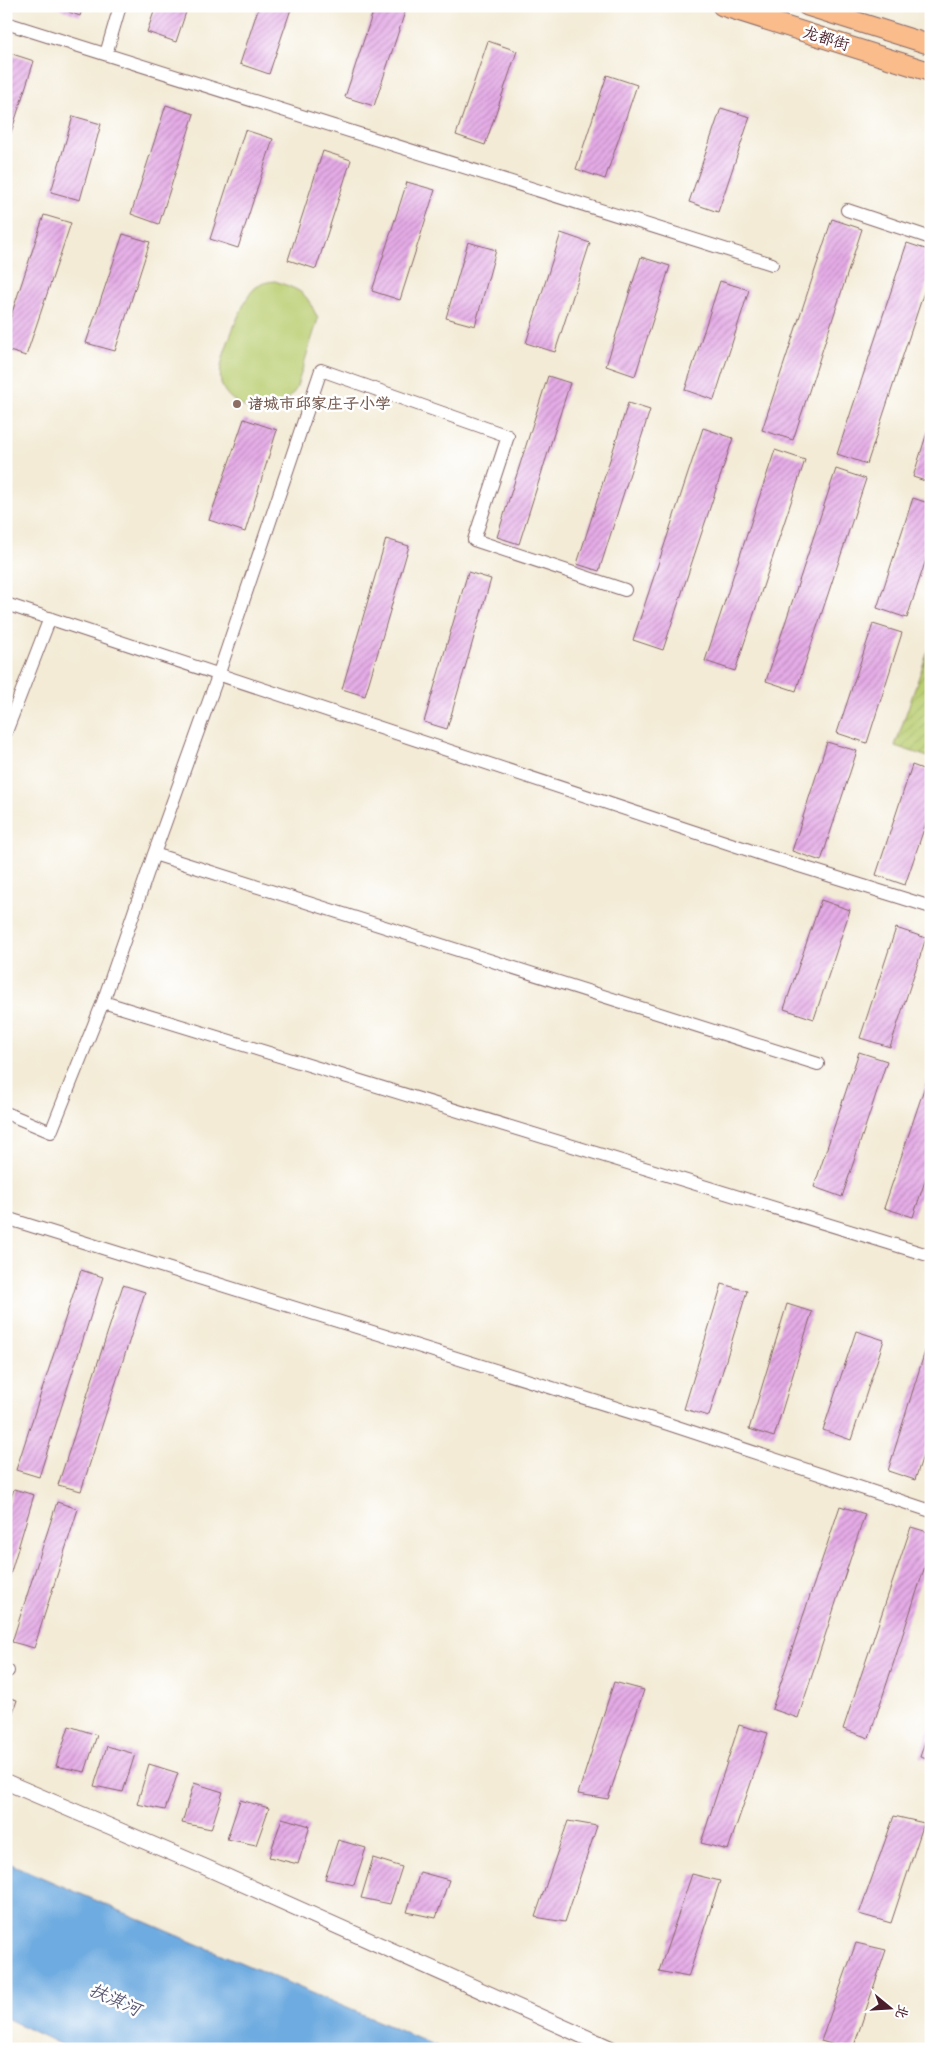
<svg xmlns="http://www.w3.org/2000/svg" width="937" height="2055" font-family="'Balsamiq Sans','LXGW WenKai TC',sans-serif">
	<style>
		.garden { fill: url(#garden-furrows); stroke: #82764e }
		.pitch { fill: #bace71; stroke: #82764e }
		.water { fill: #6eabe0; stroke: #5c6586 }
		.building { fill: url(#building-hatch) }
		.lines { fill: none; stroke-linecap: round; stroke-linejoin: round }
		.minor-casing { stroke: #856667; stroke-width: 14 }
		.tertiary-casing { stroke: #856667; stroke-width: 17 }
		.primary-casing { stroke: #856667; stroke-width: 21 }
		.minor { stroke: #fff; stroke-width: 12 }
		.tertiary { stroke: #fff; stroke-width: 15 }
		.primary { stroke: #f9bc8a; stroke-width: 19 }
		.education-dot { fill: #8d6e63; stroke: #fff; stroke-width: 2 }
		.labels { text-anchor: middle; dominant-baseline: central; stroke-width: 5; stroke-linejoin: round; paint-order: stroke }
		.street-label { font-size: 16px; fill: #4a1f2b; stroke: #fff }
		.education-label { font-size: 16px; font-weight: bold; fill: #785e54; stroke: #fff; text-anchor: start }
		.water-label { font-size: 18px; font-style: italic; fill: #585773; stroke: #fff }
	</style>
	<defs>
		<pattern id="garden-furrows" width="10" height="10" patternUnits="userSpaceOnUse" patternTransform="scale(1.25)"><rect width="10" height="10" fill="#bace71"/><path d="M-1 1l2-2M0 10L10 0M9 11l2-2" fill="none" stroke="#a1b062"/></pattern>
		<pattern id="building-hatch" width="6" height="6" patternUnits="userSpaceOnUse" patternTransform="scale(1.25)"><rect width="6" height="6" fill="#e5ace7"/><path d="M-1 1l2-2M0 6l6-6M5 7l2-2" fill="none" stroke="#bc8bbb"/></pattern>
	</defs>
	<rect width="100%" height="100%" fill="#fff"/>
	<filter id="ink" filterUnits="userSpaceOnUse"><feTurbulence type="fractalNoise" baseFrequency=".02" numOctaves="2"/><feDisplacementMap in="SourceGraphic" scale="10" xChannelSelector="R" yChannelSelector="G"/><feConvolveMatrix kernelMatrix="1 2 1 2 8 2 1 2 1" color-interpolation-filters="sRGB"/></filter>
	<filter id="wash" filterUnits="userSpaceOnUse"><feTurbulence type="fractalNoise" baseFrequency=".0096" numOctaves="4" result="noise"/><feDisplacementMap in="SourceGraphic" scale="20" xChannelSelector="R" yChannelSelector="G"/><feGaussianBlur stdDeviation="1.12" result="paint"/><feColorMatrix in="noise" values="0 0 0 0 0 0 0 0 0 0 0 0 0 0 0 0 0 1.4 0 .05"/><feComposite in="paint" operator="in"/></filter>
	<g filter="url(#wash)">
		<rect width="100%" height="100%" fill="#f3ebd6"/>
		<path class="garden" d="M931,642V758L895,746Z"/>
		<path class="pitch" d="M275,281C304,292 305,291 318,319L296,389C288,402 275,410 259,413C246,408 228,401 222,386C220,381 220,373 221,367C223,352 243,299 254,289C261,283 266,282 275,281Z"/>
		<path class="water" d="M6,1862L443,2049H70L6,2018Z"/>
		<g id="blocks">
			<path class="building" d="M53,6H83L80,16Z
				M156,6H188L176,42L147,32Z
				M259,6H292L269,74L240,64Z
				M375,6H387L405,12L374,106L345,97Z
				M488,41L517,51L485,145L456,135Z
				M6,52L34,61L7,145H6Z
				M607,75L637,85L605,179L576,169Z
				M166,105L194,114L159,224L131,214Z
				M721,108L750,117L718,212L689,202Z
				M73,116L101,124L80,200L51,192Z
				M245,130L273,139L238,248L210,239Z
				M323,151L351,160L316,269L288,260Z
				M407,182L435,190L400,300L372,291Z
				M44,215L71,223L26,356L6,350V331Z
				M832,219L862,229L793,440L762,430Z
				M561,233L590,243L555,352L526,343Z
				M123,234L150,242L115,351L86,343Z
				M468,242L496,250L475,326L446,318Z
				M907,243L931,251V271L867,464L837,454Z
				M641,257L670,266L635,376L606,366Z
				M720,281L749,290L714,400L685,390Z
				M548,376L570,383L519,544L497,537Z
				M628,403L650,410L599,571L577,564Z
				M244,419L277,430L245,532L209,520Z
				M930,423H931V483L913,477Z
				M703,428L733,438L663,650L633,640Z
				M775,450L805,460L735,671L705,661Z
				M836,469L866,479L796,691L766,681Z
				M913,498L931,504V544L907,618L877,608Z
				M386,539L409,546L365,696L342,689Z
				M468,572L491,579L447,729L424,722Z
				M873,624L902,633L867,743L837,733Z
				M827,742L857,751L821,861L792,851Z
				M912,765L931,772V808L905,885L876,875Z
				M821,900L850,910L814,1019L784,1009Z
				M896,928L926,938L890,1047L860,1038Z
				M859,1052L887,1061L842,1197L814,1187Z
				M930,1071L931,1163L913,1217L884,1208Z
				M81,1270L103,1277L39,1477L16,1470Z
				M722,1284L747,1291L709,1416L684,1409Z
				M123,1285L145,1292L81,1491L58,1485Z
				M787,1304L812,1312L774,1437L749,1429Z
				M856,1331L884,1340L851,1440L823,1430Z
				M926,1348L931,1349V1431L915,1480L888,1471Z
				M14,1489L34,1495L7,1585L6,1513Z
				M57,1502L78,1509L34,1648L12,1642Z
				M840,1506L865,1514L798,1718L772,1709Z
				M911,1527L931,1533V1548L869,1738L843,1729Z
				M614,1682L644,1690L608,1799L578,1794Z
				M6,1697L17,1700L7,1731H6Z
				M739,1725L768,1733L728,1850L701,1843Z
				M69,1726L97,1735L85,1772L56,1766Z
				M930,1726H931V1760L920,1757Z
				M107,1746L135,1754L123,1792L94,1786Z
				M149,1764L178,1773L165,1810L137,1804Z
				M194,1783L223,1792L211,1829L182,1823Z
				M240,1800L269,1808L256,1845L227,1839Z
				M894,1816L924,1823L891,1923L859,1914Z
				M282,1818L310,1826L298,1864L269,1857Z
				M568,1821L597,1826L565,1922L535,1917Z
				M338,1840L366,1848L354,1885L325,1879Z
				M373,1858L402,1867L390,1904L361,1898Z
				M420,1872L449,1880L436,1918L407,1912Z
				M692,1874L720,1881L688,1977L659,1971Z
				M856,1943L886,1950L853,2049H848L821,2041Z"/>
		</g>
	</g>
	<g filter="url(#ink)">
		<use href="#blocks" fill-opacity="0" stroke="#856667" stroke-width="1"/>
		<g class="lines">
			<g class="minor-casing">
				<path id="minor" d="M6,23L772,264
					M106,54L120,6
					M847,210L931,238
					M6,604L764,855L931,907
					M6,732L50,618
					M154,854L219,673L321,370L508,436L474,540L625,590
					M103,1002L154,854L818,1064
					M6,1113L51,1132L103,1002L931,1256
					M6,1218L665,1423L931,1511
					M6,1671H8"/>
			</g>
			<g class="tertiary-casing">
				<path id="tertiary" d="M6,1782L205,1867L612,2049"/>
			</g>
			<g class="primary-casing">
				<path id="primary" d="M722,6L931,72
					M807,6L931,45"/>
			</g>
			<use href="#minor" class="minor"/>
			<use href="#tertiary" class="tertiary"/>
			<use href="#primary" class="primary"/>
		</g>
	</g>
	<circle class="education-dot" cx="237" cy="404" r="5"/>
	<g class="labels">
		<g class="street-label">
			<text transform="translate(826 39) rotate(17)">龙都街</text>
		</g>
		<g class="education-label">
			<text x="247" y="404">诸城市邱家庄子小学</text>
		</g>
		<g class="water-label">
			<text transform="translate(115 2000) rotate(24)">扶淇河</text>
		</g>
	</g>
	<rect width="937" height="2055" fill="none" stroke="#fff" stroke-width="25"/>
	<g transform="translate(890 2008) rotate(108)" stroke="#ffffff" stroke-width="4" paint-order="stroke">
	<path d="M0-4L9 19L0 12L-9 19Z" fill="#4a1f2b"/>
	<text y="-8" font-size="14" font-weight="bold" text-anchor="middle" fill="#4a1f2b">北</text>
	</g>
</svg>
